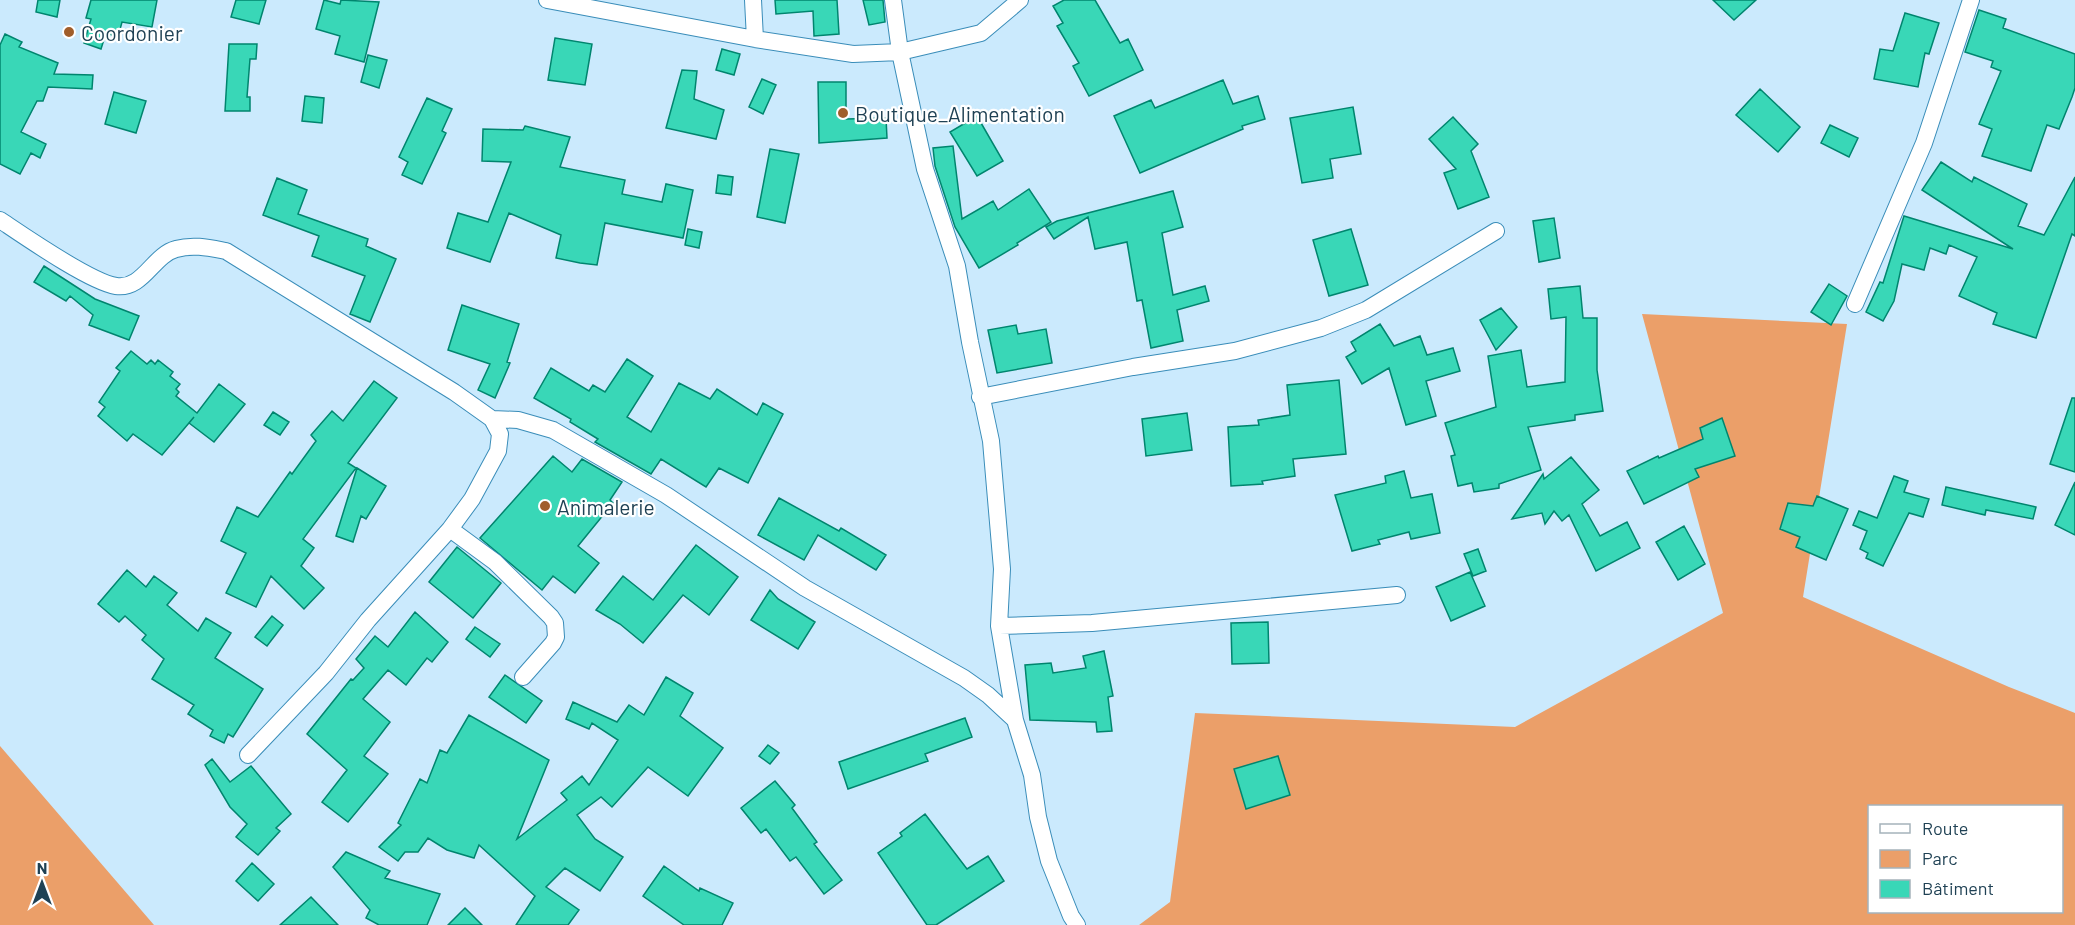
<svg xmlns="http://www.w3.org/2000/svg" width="2075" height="925" font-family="Barlow,sans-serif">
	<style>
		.green { fill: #eb9f69; fill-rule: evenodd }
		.building { fill: #39d7b7; stroke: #00856e; stroke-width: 1.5 }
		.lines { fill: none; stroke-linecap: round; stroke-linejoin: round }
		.minor-casing { stroke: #3a8db9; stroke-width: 18 }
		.minor { stroke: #fff; stroke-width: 16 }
		.poi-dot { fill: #a05e2b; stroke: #fff; stroke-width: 2 }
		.labels { text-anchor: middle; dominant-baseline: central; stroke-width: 4.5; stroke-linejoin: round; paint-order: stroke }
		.poi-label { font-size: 21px; fill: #1f4154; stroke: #fff; text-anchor: start }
	</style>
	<rect width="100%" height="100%" fill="#cbeafd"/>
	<path class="green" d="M1642,314L1847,324L1803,597L2009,687L2075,713V925H1139L1170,902L1195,713L1515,727L1723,613ZM1870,806H2062V912H1870Z
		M0,746L154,925H0Z"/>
	<path class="building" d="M38,0H60L57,17L36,12Z
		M91,0H157L152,27L122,22L118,37L106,33L101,49L84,43L91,19L86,18Z
		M236,0H266L259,24L231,17Z
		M324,0L340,4L341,0L379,2L364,62L335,54L340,36L316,29Z
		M775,0H837L839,34L814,36L813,11L776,14Z
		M863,0H883L885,22L869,25Z
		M1064,0H1095L1120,43L1128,39L1143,70L1089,96L1073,66L1079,63L1057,26L1063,23L1053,6Z
		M1713,0H1756L1734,20Z
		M1979,10L2006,19L2003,28L2075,54V88L2072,97L2059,129L2047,125L2031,171L1982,156L1992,129L1979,124L2001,71L1991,67L1993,61L1965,52Z
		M1905,13L1939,23L1929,54L1925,53L1918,87L1874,79L1880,49L1893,51Z
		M5,34L22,42L19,47L58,63L54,74L93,75L92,89L48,87L43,101H37L21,132L46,144L40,158L31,153L20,174L0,164V45Z
		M555,38L592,44L585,85L548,80Z
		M229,44H257L256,59H250L247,97H250V111H225Z
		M722,49L740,54L734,75L716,70Z
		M368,55L387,60L379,88L361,82Z
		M682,70L697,71L694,99L724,110L716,139L666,128Z
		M762,79L776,85L763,114L749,107Z
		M1223,80L1233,104L1258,96L1265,119L1242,126L1243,129L1140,173L1114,116L1151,100L1155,108Z
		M818,82H846V119L886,118L887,138L819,143Z
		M1760,89L1800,127L1778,152L1736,115Z
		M114,92L146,101L136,133L105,124Z
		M305,96L324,98L322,123L302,121Z
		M427,98L452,109L442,131L446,133L422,184L402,175L408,162L399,157Z
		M1353,107L1361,154L1330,159L1333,178L1302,183L1290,118Z
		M977,116L1003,161L977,176L950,132Z
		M1453,117L1478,144L1471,151L1489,197L1458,209L1444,173L1456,169L1429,139Z
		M1830,125L1858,138L1849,157L1821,143Z
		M525,126L570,137L560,167L625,180L622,194L662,202L666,184L693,190L683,238L605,223L597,265L580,263L556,258L561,235L509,213L490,262L447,248L458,213L488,222L511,162L482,161L483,129L523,130Z
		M953,146L962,219L993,201L998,210L1029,189L1051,222L1017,243L1018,245L979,268L955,227L935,166L933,148Z
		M770,149L799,154L785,223L757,217Z
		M1941,162L1972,182L1974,177L2027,204L2018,226L2044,235L2075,177V236L2072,234L2036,338L1993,324L1997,313L1959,296L1977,257L1949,245L1946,254L1930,248L1924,270L1902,264L1894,301L1883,321L1866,312L1880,282L1883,283L1904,216L2013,249L1922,190Z
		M718,175L733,177L731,195L716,193Z
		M277,178L307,190L298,214L368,239L366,246L396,259L370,322L350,314L365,276L312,256L319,236L263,215Z
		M1173,191L1183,227L1162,233L1173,295L1205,286L1209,301L1177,310L1183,341L1151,348L1142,300L1137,301L1127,242L1095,249L1088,217L1054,239L1046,227L1057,221Z
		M1554,218L1560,258L1539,262L1533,221Z
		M688,229L702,232L699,248L685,245Z
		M1351,229L1368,285L1329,296L1313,240Z
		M44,266L95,299L139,316L129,340L89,325L93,315L70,296L66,301L34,282Z
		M1829,284L1847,296L1831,325L1811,312Z
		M1580,286L1583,318H1597V370L1603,411L1575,415V420L1528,427L1541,470L1499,484V488L1474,492L1472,483L1458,486L1451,456L1455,455L1445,423L1496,407L1488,356L1521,350L1527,387L1565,382L1566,317L1551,319L1548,289Z
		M462,305L519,324L507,362L510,363L495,398L478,390L490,364L448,350Z
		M1501,308L1517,327L1496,350L1480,320Z
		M1380,324L1394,346L1420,336L1427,355L1453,348L1460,371L1426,381L1436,416L1406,425L1389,368L1362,384L1346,357L1356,351L1351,342Z
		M1016,325L1018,334L1046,329L1052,363L997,373L988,330Z
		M131,351L147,364L151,360L155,364L158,360L173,372L170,376L180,384L176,389L179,392L176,396L197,413L219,384L245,404L214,442L189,423L194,417L162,455L133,434L127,441L98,416L105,407L99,402L120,371L116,368Z
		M627,359L653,376L627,417L651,432L679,383L710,399L717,389L757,415L763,403L783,414L748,483L719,468L706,487L661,459L651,474L595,442L598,439L570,422L571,419L534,398L551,368L589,391L593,385L605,392Z
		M1339,380L1346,454L1293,459L1295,476L1262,481L1263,484L1231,486L1228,427L1259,425L1258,420L1290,415L1287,385Z
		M374,381L397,398L348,463L356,468L303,539L314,548L301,566L324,588L304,609L271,576L256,607L226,593L246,553L221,541L237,507L258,517L290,472L292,474L316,441L311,435L332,411L343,421Z
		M2072,398H2075V472L2050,464Z
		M273,412L289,422L280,435L264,425Z
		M1187,413L1192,450L1146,456L1142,419Z
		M1722,418L1735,456L1695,469L1699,477L1644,504L1627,471L1658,456L1659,458L1703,439L1700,428Z
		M553,456L572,472L582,459L622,482L610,500L613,503L578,546L599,563L575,593L553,576L542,590L480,538Z
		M1571,457L1599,490L1582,504L1600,536L1627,522L1640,548L1596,571L1569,515L1562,521L1554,511L1545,524L1542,513L1512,519L1543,474L1544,479Z
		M357,468L386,486L366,519L361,516L353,542L336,536Z
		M1404,471L1411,498L1432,494L1440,533L1411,539L1409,532L1378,540L1380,544L1352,551L1335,495L1386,483L1385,476Z
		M1894,476L1908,481L1904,492L1929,499L1923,517L1909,513L1883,566L1866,558L1868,553L1860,549L1867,531L1853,525L1859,511L1877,518Z
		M2075,482V535L2055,525Z
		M1946,487L2036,507L2033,519L1986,510L1985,515L1942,505Z
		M1817,496L1848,509L1826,560L1796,547L1800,537L1780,529L1788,503L1813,506Z
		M779,498L839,531L841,528L886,555L876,570L818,535L804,560L758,535Z
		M1684,526L1705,564L1678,580L1656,542Z
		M696,545L738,577L709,615L683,595L643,643L620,624L596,610L623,576L653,600Z
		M457,547L501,583L473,618L429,582Z
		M1478,549L1486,571L1473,576L1464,554Z
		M127,570L146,587L154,576L177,593L167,605L198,631L206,618L231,633L215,658L263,689L233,737L228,734L224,743L210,736L213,730L188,714L194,705L152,679L164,659L142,640L146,635L125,616L119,622L98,604Z
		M1470,572L1485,606L1451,621L1436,587Z
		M770,590L778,599L815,622L798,649L751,620Z
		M415,612L448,642L432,662L427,658L406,685L388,670L363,699L390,722L364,756L388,774L348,822L322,802L347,770L307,734L351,679L353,680L364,668L356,659L375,636L388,647Z
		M272,616L283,625L267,646L255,637Z
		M1268,622L1269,663L1232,664L1231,623Z
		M475,627L500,644L490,657L466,639Z
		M1104,651L1113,696L1108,697L1112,731L1097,732L1096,722L1030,720L1025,665L1051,663L1053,673L1086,668L1083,656Z
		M505,675L542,701L526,723L489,697Z
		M666,677L693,693L680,716L723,748L688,796L648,767L612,807L601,797L577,815L595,839L623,857L600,891L565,868L546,887L579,910L568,925H516L535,896L479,845L474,858L447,850L428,838L418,852H405L398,861L379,847L401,825L398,823L420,779L427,783L440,750L447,753L469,715L549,760L517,839L567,800L561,793L582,776L589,785L618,740L592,723L589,729L566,719L573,702L617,722L629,705L644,715Z
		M965,718L972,737L925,754L928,761L848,789L839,762Z
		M768,745L779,753L770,764L759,756Z
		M1278,756L1290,795L1246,809L1234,769Z
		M212,759L230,782L251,766L291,814L276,828L280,831L258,855L236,837L247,824L230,807L205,765Z
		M775,781L795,805L792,808L817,842L814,844L842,880L824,894L796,857L790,861L766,829L761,833L741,808Z
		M925,814L967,869L988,856L1004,881L936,925H927L878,853L902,836L900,833Z
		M346,852L390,871L385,878L440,894L427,925H379L366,918L370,910L333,867Z
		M252,863L274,884L258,901L236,881Z
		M664,866L699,891L700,888L733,903L722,925H684L643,896Z
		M311,897L338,925H280Z
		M465,908L482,925H448Z"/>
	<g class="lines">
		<g class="minor-casing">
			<path id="minor" d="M547,0L755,39L853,54L900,52L981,33L1020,0
				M753,0L755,39
				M893,0L900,52L925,169L957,266L970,342L991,441L1002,569L999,626L1015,720L1032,775L1038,817L1049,861L1071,916L1077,925
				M0,220C24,236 90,282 116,286C143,290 153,255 176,249C193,244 210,248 226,251L454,392L492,419L500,434L498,451L472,499L450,529L368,620L326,673L248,755
				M1855,304L1924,143L1971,0
				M980,397L1133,367L1235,351L1321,328L1366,310L1496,231
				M492,419L518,420L553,430L666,495L805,588L964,678L988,695L1015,720
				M450,529L495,562L551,617L555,623L556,637L553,643L523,677
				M999,626L1092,623L1397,595"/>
		</g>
		<use href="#minor" class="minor"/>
	</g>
	<g class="poi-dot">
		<circle cx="69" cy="32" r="6"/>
		<circle cx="843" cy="113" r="6"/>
		<circle cx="545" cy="506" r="6"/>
	</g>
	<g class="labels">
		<g class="poi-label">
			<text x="81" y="32">Coordonier</text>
			<text x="855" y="113">Boutique_Alimentation</text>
			<text x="557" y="506">Animalerie</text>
		</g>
	</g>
	<rect x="1868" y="805" width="195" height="108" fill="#ffffff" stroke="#a5b3bb" stroke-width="1.5"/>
	<rect x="1880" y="824" width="30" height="9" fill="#ffffff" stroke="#a5b3bb" stroke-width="1.5"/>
	<text x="1922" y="835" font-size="18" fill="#1f4154">Route</text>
	<rect x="1880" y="850" width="30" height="18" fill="#eb9f69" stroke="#a5b3bb" stroke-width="1.5"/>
	<text x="1922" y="865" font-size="18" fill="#1f4154">Parc</text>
	<rect x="1880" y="880" width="30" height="18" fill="#39d7b7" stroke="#a5b3bb" stroke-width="1.5"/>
	<text x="1922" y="895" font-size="18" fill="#1f4154">Bâtiment</text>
	<g transform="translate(42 883)" stroke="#ffffff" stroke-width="4.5" paint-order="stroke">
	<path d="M0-4.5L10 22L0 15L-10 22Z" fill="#1f4154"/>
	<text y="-9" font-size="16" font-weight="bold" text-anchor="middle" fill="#1f4154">N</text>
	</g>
</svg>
